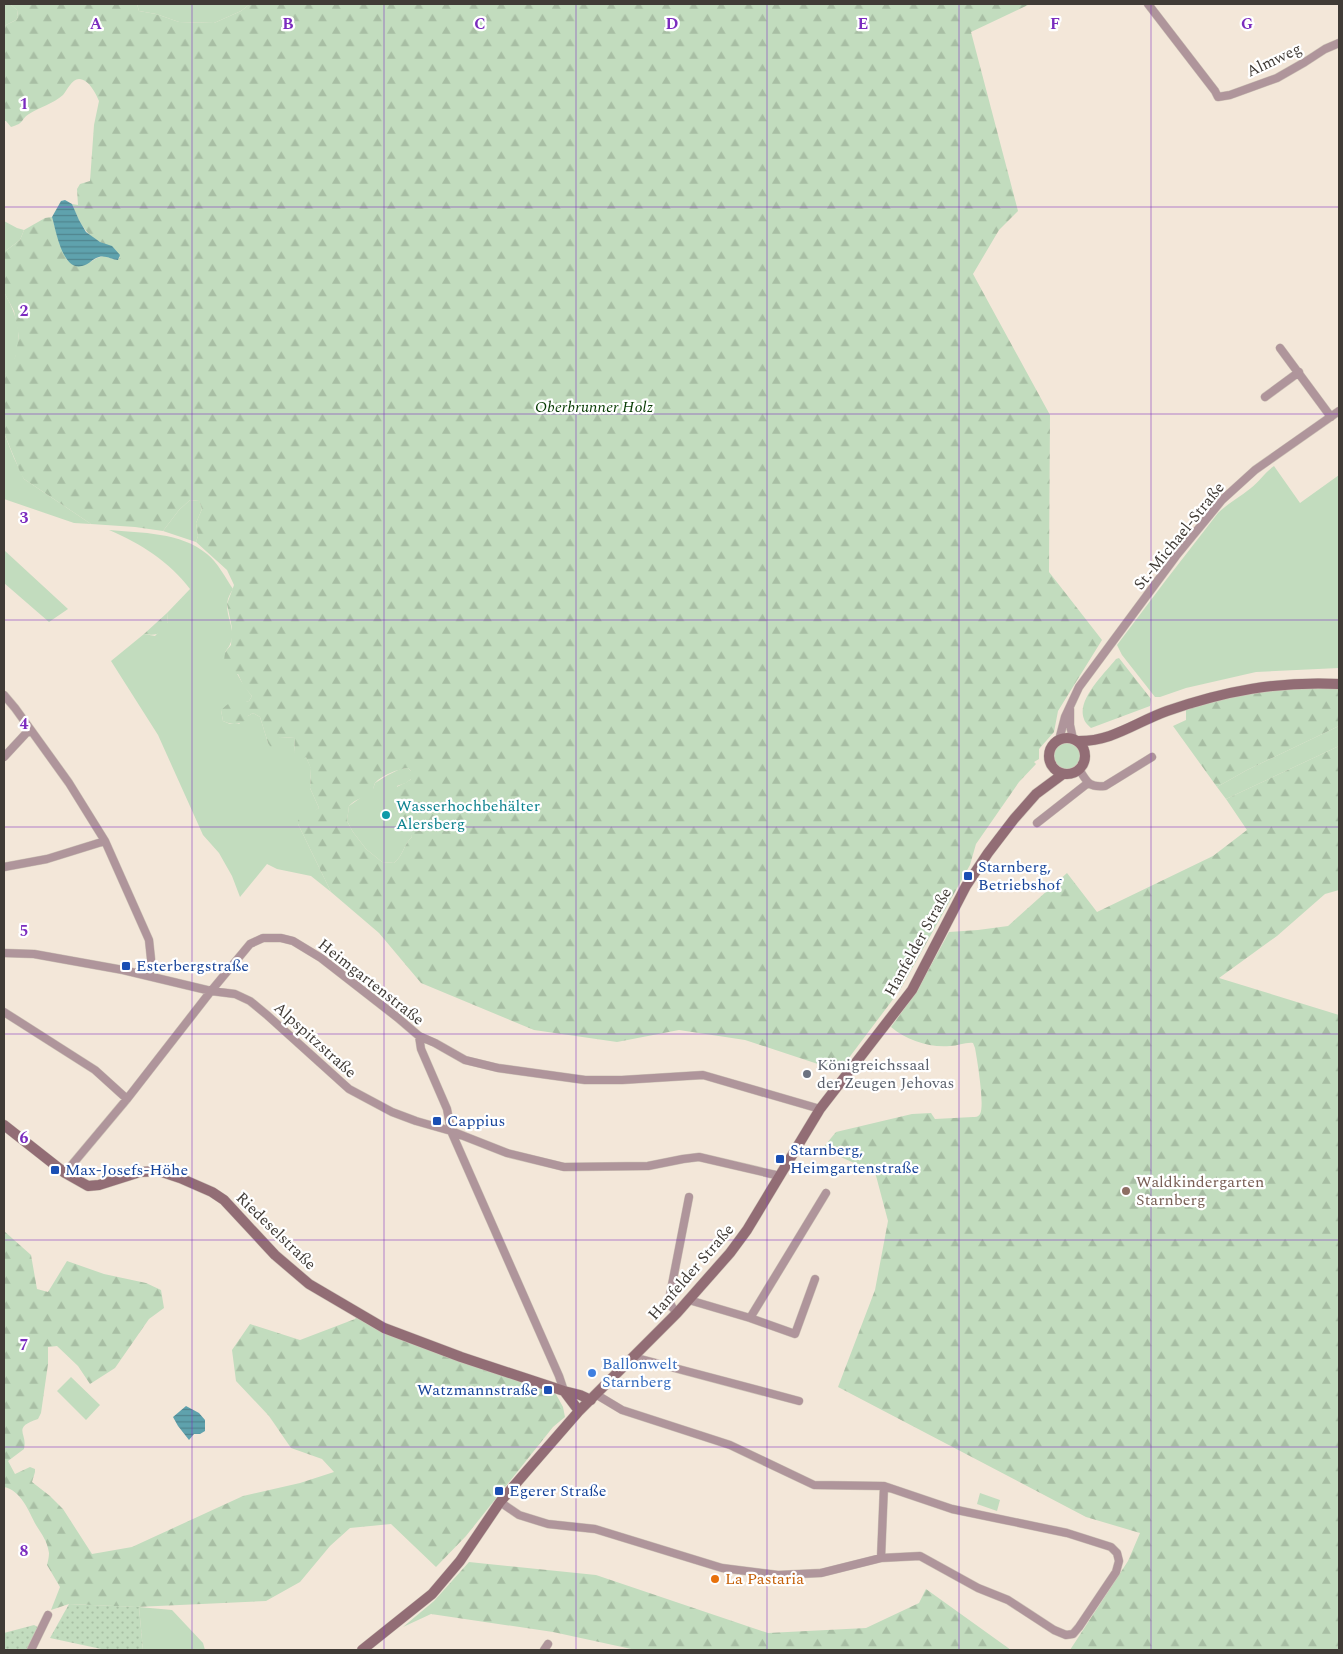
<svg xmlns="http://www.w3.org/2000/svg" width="1343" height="1654" font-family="Spectral,serif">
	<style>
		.green { fill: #c2dcbe }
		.forest { fill: url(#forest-firs); fill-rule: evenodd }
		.park { fill: url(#park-dots) }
		.water { fill: url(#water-rules) }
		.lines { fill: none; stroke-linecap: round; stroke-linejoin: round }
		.street-casing { stroke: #cfc5b8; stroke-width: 9 }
		.secondary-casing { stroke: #cfc5b8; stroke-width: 11 }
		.street { stroke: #af959b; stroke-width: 8 }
		.secondary { stroke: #926d75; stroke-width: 10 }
		.grid { fill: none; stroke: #7b2cbf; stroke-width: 1; stroke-opacity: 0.55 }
		.culture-dot { fill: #0f9aa8; stroke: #fff; stroke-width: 2 }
		.transit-dot { fill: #1a4fb4; stroke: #fff; stroke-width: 2 }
		.worship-dot { fill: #6b7280; stroke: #fff; stroke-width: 2 }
		.education-dot { fill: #8d6e63; stroke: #fff; stroke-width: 2 }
		.shop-dot { fill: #3f7fe0; stroke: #fff; stroke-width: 2 }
		.food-dot { fill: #e8710a; stroke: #fff; stroke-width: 2 }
		.labels { text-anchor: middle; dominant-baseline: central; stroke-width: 4.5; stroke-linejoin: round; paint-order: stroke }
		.street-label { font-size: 16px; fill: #403b36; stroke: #fff }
		.park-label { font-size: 16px; font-style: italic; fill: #063b02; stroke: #fff }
		.culture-label { font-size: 16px; fill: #0d838f; stroke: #fff; text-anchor: start }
		.transit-label { font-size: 16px; fill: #164399; stroke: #fff; text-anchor: start }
		.worship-label { font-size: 16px; fill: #5b616d; stroke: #fff; text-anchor: start }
		.education-label { font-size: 16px; fill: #785e54; stroke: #fff; text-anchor: start }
		.shop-label { font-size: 16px; fill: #366cbe; stroke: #fff; text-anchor: start }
		.food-label { font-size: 16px; fill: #c56008; stroke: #fff; text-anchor: start }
		.grid-label { font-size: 16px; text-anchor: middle; font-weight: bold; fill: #7b2cbf; stroke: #fff; stroke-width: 4.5; stroke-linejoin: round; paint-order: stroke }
	</style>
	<defs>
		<pattern id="forest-firs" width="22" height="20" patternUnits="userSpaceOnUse" patternTransform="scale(1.25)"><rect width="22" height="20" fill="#c2dcbe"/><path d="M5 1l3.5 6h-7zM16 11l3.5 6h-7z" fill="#a8bea4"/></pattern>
		<pattern id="park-dots" width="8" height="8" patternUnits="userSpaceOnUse" patternTransform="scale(1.25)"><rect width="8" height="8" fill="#c2dcbe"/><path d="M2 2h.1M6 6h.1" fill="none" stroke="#a8bea4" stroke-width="1.8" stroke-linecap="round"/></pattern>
		<pattern id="water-rules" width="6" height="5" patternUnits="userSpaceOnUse" patternTransform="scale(1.25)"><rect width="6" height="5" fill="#5fa2ad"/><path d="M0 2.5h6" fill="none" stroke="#50858e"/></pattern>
	</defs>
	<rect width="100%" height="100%" fill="#f3e7d9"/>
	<path class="green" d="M4,4H10L17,10L18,17L16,20L4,26Z
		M137,4H250L241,11L214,23L179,22L156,14L139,11Z
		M4,221L17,228L24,230L20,240L4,252Z
		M4,292C20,320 27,348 4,376Z
		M4,433L14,458L24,479L91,524L74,523L4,499Z
		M1274,466L1300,503L1339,475V668L1256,672L1186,688L1160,697H1155L1122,655L1117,645L1166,580L1218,513C1228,503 1240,497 1251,488C1259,482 1265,472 1274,466Z
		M190,500L199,501L202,509L196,523L198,536L196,542L163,531L179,510Z
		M109,530C141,533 181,532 207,554C218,563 225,577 233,589C231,592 229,596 228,599C223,619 242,632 225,652C234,666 241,684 252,696L249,701L221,710L223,721L230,724H239L248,716L253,713L260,717L268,743L280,737L295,738L294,752L306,757L311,768L310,788L319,808L298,824L331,892L311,876L277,869L267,864L240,897L232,876L219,853L203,835L158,735L111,661L144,634L155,636L168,622L167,613L190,589C170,562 140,543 109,530Z
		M4,550L68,609L49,622L4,583Z
		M1339,726V746L1226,799L1217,787L1247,770Z
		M1054 756a13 13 0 1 1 26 0a13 13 0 1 1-26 0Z
		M408,768L411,771V779L406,783L397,786L412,837C402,847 405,853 394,863L382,862L366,849L353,832L347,821L349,806L373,789L375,783L388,775L400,769Z
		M71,1377L100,1405L86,1420L57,1391Z
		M980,1493L1000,1500L997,1511L977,1504Z
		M139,1607L172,1610L203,1643L205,1650H143Z"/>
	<path class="forest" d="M10,4H137L139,11L156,14L179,22L214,23L241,11L250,4H1030L971,32L1018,211L999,230L973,274L1050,415L1049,572L1102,640L1058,711L1054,732L1039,749V759L1034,762L1036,764L1019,782L976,844L970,865L900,990L839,1071L745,1040L679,1030L617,1042L534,1030L421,983L379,933L331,892L298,824V820L319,808L310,788L311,769L306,757L297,760L294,752L295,738L280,737L276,747L272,749L268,743L260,717L253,713L248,716L247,720C238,725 232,725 223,721L221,710C225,707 230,701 236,700C241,700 243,703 249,701L252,696L244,687L238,674H231L228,671L224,661L225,652L231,645L232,628L227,604L234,585L227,570L196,542L198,536L196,523L202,509L199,501L190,500L179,510L163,531L135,527L91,524L24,479L21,474L4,433V376L15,357L19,337L14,311L4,292V252L20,240L24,230L45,218L52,217L60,245L67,260L90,262L97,258L104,256L116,260L120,258C110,243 111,248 98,241C84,233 78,219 72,204L78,205L77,189L80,184L90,181L94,125L99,101C96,94 89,79 79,79C72,79 67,90 63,95C53,104 40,107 29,114C20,120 25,123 11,127L6,121H4V26L16,20L18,17L17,10ZM408,768L411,771V779C403,786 394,784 392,796L412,837C402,847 405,853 394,863L382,862L366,849L353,832L347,821L349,806C355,799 363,798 370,794C374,791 373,787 375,783C382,775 398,769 408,768Z
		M167,613L168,622C162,634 157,636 144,634Z
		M1119,658L1151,699L1150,706L1091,728C1089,726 1085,723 1084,719C1076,700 1105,673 1116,659Z
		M1291,687L1339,688V726L1247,770L1217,787L1173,726L1186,720V709L1206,702Z
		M1339,746V890L1325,894L1277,936L1219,978L1339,1015V1650H1070L1128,1561L1140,1533L1086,1517L838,1387L875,1290L888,1221L875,1172L822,1149L836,1132L912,1114L931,1113L935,1119L973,1117C976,1117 978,1117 980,1114C985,1106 977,1059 975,1048L973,1043C966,1042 958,1046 950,1046C930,1048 906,1040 891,1027L917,991L949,932L978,930L1008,926L1067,873L1097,912L1213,856L1247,830L1226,799Z
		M4,1231L31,1255L37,1289L48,1292L67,1261L104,1274L146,1283L161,1290L164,1308L149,1319L115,1368L90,1384L78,1366L57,1346L48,1347V1364L41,1413L38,1419C11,1428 28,1433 24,1449L8,1461L15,1474L30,1467L35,1469V1472L32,1482L50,1496L63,1509L92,1554L132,1547L243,1496L300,1483L334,1472L322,1459L291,1448L269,1416L236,1381L232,1350L250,1324L300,1340L355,1319L360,1313L366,1317L552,1387L563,1407L565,1417L553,1427L466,1536L436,1567L391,1524L350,1528L330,1546L300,1582L266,1601L136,1607L69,1604L51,1610L60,1587L47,1565C48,1561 49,1557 49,1553C47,1540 42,1535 36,1525C29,1512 21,1490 4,1487Z
		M469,1562L596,1575L768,1633L866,1628L919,1603L926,1589L1011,1650H636L553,1632L431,1614L403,1627L434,1601Z"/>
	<path class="park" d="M69,1604L139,1607L143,1650H106L50,1638Z
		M34,1625L40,1628L27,1650H5L4,1633Z"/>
	<path class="water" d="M65,200L72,204L79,220L86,232L100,242L112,246L120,255L118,260C112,260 106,255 99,257C93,258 89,265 82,266C62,271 56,230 52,217L61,201Z
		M186,1406L199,1413L205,1420V1431L200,1434H194L189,1440L178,1426L173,1417Z"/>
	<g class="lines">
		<g class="street-casing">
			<path id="street" d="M1148,4L1215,91L1218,97L1230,95L1277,78L1305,62L1325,49L1339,43
				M1280,348L1331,417
				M1265,397L1299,372
				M4,695L15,708L69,783L105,841L149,940L151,959L150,975
				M1070,709V725L1073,739
				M1059,740L1065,717L1079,687L1176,556L1222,500L1255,470L1339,411
				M4,757L30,729
				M1079,769C1087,782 1089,788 1105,786L1152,757
				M1037,823L1088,783
				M4,867L47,859L105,841
				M4,953L34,954L123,970L211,991L235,994L250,1001L267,1015L349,1089L392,1112L416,1121L451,1131L507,1153L564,1167L648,1166L683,1159L699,1157L780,1176
				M4,1012L95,1070L127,1099
				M419,1036L421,1049L447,1109L451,1131L559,1376L564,1391
				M65,1173L127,1099L211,991L250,944L263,938H281L293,941L321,958L398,1018L419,1036L435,1043L465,1060L498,1068L585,1080H622L703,1075L820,1109
				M689,1300L750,1318L826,1193
				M677,1313L672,1307L669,1300L689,1197
				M750,1318L795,1334L815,1279
				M633,1357L799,1401
				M500,1502L519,1515L548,1524L595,1529L722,1568L778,1575L821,1573L881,1558L920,1556L978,1588L1008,1600L1054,1630L1066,1635L1073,1634L1079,1627L1116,1572L1119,1561L1117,1553L1111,1547L1067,1533L952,1509L884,1486L814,1485L730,1445L622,1410L597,1395
				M881,1558L884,1486
				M31,1650L48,1615
				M544,1650L548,1644"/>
		</g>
		<g class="secondary-casing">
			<path id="secondary" d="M1049 756a18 18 0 1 1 36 0a18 18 0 1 1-36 0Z
				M1077,741C1112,742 1136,722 1167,711C1224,691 1278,681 1339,684
				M4,1125L65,1173L88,1186L99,1185L140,1172L159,1171L180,1178L212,1192L224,1200L275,1255L309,1284L384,1328L461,1357L564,1391L580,1395L591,1400
				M564,1391L579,1411
				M362,1650L432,1594L460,1561L500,1502L525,1473L579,1411L677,1313L730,1253L747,1230L820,1109L912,990L966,886L988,853L1014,819L1036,794L1063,774"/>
		</g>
		<use href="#street" class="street"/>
		<use href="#secondary" class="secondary"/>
	</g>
	<path class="grid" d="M192,4V1650M384,4V1650M576,4V1650M767,4V1650M959,4V1650M1151,4V1650M4,207H1339M4,414H1339M4,620H1339M4,827H1339M4,1034H1339M4,1240H1339M4,1447H1339"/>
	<circle class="culture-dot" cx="386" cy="815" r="5"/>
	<g class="transit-dot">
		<rect x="963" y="871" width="10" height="10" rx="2.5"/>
		<rect x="121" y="961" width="10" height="10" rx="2.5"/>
		<rect x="432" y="1116" width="10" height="10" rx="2.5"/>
		<rect x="775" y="1154" width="10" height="10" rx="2.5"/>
		<rect x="50" y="1165" width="10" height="10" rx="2.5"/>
		<rect x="543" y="1385" width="10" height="10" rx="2.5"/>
		<rect x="494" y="1486" width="10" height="10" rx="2.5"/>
	</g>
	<circle class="worship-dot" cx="807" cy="1074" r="5"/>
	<circle class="education-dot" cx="1126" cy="1191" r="5"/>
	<circle class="shop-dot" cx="592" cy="1373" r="5"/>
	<circle class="food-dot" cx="715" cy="1579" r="5"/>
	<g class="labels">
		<g class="street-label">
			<text transform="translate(1274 60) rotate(-25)">Almweg</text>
			<text transform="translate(1179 536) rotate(-51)">St.-Michael-Straße</text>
			<text transform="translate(918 942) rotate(-61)">Hanfelder Straße</text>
			<text transform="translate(371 982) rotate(38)">Heimgartenstraße</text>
			<text transform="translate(315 1040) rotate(42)">Alpspitzstraße</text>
			<text transform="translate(276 1231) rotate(44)">Riedeselstraße</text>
			<text transform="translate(691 1272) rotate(-49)">Hanfelder Straße</text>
		</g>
		<g class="park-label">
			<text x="594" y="407">Oberbrunner Holz</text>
		</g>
		<g class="culture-label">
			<text x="396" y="806">Wasserhochbehälter<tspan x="396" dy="18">Alersberg</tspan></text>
		</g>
		<g class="transit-label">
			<text x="978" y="867">Starnberg,<tspan x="978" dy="18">Betriebshof</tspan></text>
			<text x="136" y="966">Esterbergstraße</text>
			<text x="447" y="1121">Cappius</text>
			<text x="790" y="1150">Starnberg,<tspan x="790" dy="18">Heimgartenstraße</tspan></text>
			<text x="65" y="1170">Max-Josefs-Höhe</text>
			<text x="538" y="1390" text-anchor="end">Watzmannstraße</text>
			<text x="509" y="1491">Egerer Straße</text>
		</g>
		<g class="worship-label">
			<text x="817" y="1065">Königreichssaal<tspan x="817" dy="18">der Zeugen Jehovas</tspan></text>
		</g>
		<g class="education-label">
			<text x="1136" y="1182">Waldkindergarten<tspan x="1136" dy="18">Starnberg</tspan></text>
		</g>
		<g class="shop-label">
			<text x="602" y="1364">Ballonwelt<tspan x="602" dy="18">Starnberg</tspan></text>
		</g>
		<g class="food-label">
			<text x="725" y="1579">La Pastaria</text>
		</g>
	</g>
	<g class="grid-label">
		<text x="96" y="29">A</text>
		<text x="288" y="29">B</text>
		<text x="480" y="29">C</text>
		<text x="672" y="29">D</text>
		<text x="863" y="29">E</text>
		<text x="1055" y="29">F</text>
		<text x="1247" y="29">G</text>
		<text x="24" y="109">1</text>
		<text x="24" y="316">2</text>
		<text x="24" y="523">3</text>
		<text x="24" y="729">4</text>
		<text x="24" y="936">5</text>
		<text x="24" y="1143">6</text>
		<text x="24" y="1350">7</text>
		<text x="24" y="1556">8</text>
	</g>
	<rect width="1343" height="1654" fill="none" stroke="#403b36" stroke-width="10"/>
</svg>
